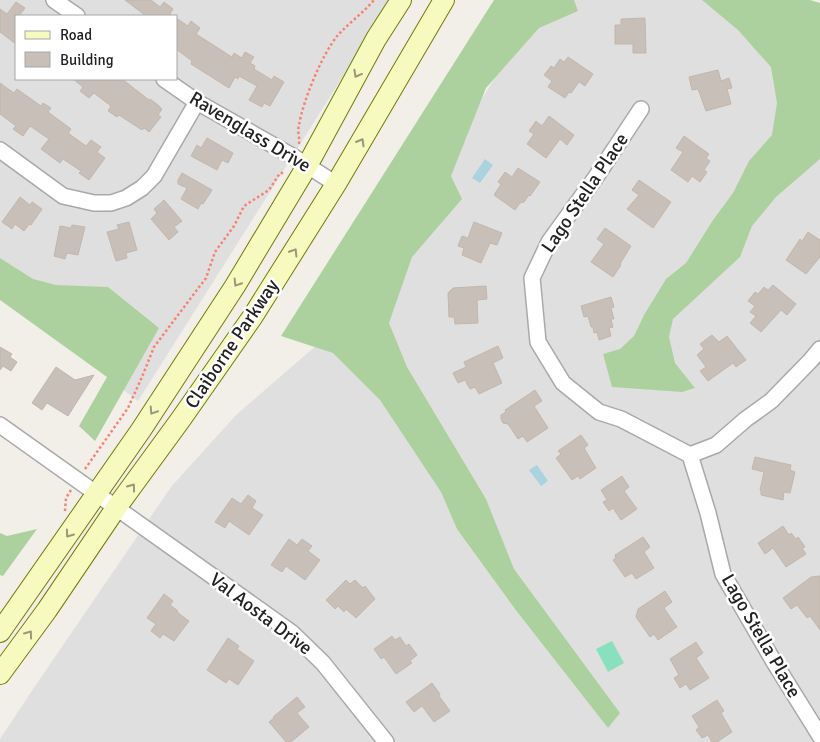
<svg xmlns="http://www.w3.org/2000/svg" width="820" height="742" font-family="Signika,sans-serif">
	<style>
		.residential { fill: #e0dfdf; fill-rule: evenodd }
		.forest { fill: #add19e }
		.pitch { fill: #88e0be }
		.water { fill: #aad3df }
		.building { fill: #c7bfb8; stroke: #c4b6ab }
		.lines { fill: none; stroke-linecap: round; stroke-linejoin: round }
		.street-casing { stroke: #a9a9a9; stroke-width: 18 }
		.secondary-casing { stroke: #707d05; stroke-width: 22 }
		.path { stroke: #fa8072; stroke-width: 2.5; stroke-dasharray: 2.5 2.5; stroke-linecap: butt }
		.street { stroke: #fff; stroke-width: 15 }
		.secondary { stroke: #f7fabf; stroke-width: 20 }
		.oneway { stroke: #979978 }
		.labels { text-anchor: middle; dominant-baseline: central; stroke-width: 5; stroke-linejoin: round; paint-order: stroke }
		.street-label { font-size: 19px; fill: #222; stroke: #fff }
	</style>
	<rect width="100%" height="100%" fill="#f2efe9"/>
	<path class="residential" d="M0,0H391L138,401L0,296ZM16,16H176V79H16Z
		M555,0H703L820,58V742H0V739L29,695L171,487L236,415L356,311L529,20Z"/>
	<path class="forest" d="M494,0H574L578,11L539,28L486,88L451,176L462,199L412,257L389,323L407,367L486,499L514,569L620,713L608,728L515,609L457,529L441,492L380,400L333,353L281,336Z
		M702,0H810L820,3V159L776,197L752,226L740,257L673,319L669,337L675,363L695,388L682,392L612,387L603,354L620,349L634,336L644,315L666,279L686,263L713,220L733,193L749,161L772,135L777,103L771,67L738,30Z
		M0,258L33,279L56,285L108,287L159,328L95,441L79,426L107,377L0,300Z
		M37,529L3,576L0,575V533L7,536Z"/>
	<path class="pitch" d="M612,641L624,663L608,672L596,649Z"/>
	<path class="water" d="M485,159L493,165L480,183L472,178Z
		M537,465L548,481L541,486L529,470Z"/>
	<path class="building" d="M125,0H151L160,7L164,2L173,9L170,14L172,16H146Z
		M16,2L25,8L19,16H16V44L0,32V9L7,14Z
		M176,18L188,26L191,21L200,28L196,34L232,57L234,53L242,58L245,52L254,57L250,63L255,66L254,69L272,80L274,76L284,82L270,106L264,103L262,107L249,100L257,86L239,76L238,79L235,77L229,88L191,64L192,61L176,49Z
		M645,18L646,53H633V44H615V25H621V19Z
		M568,57L593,74L585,86L579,82L571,93L569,92L565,98L548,87L552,81L544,75L551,66L554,68L560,59L564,62Z
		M718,70L721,81L729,78L732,88L727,89L731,104L706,111L698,89L692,90L689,77Z
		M73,79H122L149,100L150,99L158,105L162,109L158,115L161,117L149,132L144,128L142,130L119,115L117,117L108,111L111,106L94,93L89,98L80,91L83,87Z
		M0,83L14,93L17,89L41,106L43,103L51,108L48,112L71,129L68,133L86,146L91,140L101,147L97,152L105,158L89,180L79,173L81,171L63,159L60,163L41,149L49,139L30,126L23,136L13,129L16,126L0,114Z
		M549,116L574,135L567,145L560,139L546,158L527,144L534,134L529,131L536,121L542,126Z
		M684,136L709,154L706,158L710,161L704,170L707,172L700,182L692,176L688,182L671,170L683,152L676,148Z
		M207,138L233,153L228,163L222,160L217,170L191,156L197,145L201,148Z
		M518,168L540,182L530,196L529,195L524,202L520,203L515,210L494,195L501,184L498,182L505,172L512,177Z
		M182,173L212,190L203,204L201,203L198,209L181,199L187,188L178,184V180Z
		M639,180L671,202L653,228L627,209L639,195L632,190Z
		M20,197L30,205L32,202L42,209L31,225L29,224L24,231L15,224L12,229L2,222Z
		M164,200L182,221L174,227L178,232L169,240L151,219L157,213L154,209Z
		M129,222L137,250L126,253L127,258L116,261L107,232L119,229L117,225Z
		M474,222L502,233L497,245L490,243L481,263L462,255L464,248L458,246L462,236L468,238Z
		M72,225L85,227L78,255L67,253L65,259L54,256L60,226L71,228Z
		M605,228L631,246L620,264L621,265L613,277L591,262L604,244L597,239Z
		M808,232L820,240V257L806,274L786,260L800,239L802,241Z
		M773,285L796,304L787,315L781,310L761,332L750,323L756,316L750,312L755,306L748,301L755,292L758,294L764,287L768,290Z
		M486,286L487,299L477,300L478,323L455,324L454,317H449L448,293L453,288Z
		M611,297L614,307L611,308L614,319H611L613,327L609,328L611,336L599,340L597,332L594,333L593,327H591L588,316L584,317L581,306Z
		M712,335L719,342L727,336L746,360L736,367L733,363L708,381L700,371L706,367L697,355L704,349L700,344Z
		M498,346L503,358L493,363L502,383L479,394L475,387L470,389L465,380L458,383L453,373L466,367L464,362Z
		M0,347L12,354L10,357L17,362L11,371L3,366L0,370Z
		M56,367L75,380L94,375L68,416L47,403L42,410L32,403Z
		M535,390L542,401L534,406L548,428L527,442L523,436L518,439L508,424L503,423L501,419V415L506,412L505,410Z
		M581,435L588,445L584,448L596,468L580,479L578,476L572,480L556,458L561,454L558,451Z
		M755,457L791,465L790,470L795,472L790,493L784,492L783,500L761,495V491L760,490L764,472L752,469Z
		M622,476L629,487L624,491L637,509L621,520L613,508L609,511L603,502L607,500L601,490Z
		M248,495L256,501L252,508L263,515L249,535L229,521L225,528L215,522L232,498L241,504Z
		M783,526L789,535L791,533L796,539L798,537L805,547L802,548L806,554L786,567L773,548L765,554L758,543Z
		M643,537L650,547L644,552L654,568L636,579L632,573L625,577L613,560L616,558L615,555Z
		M289,539L297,545L302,539L312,546L308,551L320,560L305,580L286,566L282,572L271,565Z
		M820,576V630L810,616L807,618L797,605L791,609L783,598L811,577Z
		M346,580L350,584L355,580L363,588L365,586L375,599L356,618L346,609L344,612L338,606L335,609L326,600Z
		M665,591L672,602L664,608L677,627L658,640L654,634L650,637L636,617L638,609Z
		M164,594L173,601L170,605L178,611L177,612L189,621L174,641L163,634L160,638L151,631L156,624L147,618Z
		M392,636L395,640L400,637L406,646L409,644L417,655L410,661L412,663L396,674L384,657L381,659L374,649Z
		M228,638L239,646L237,649L254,661L238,685L229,679L226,683L207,670Z
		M696,642L703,653L696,658L709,678L690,690L686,684L680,688L674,678L679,675L670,659Z
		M432,683L440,694L439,696L450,711L434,722L422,706L414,712L406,702Z
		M297,697L305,707L297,713L309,727L291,742H286L269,722L274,718L273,717Z
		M717,700L724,711L721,713L732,732L717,742H712L708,735L702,738L696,730L699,727L692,716Z"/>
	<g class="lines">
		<g class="street-casing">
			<path id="street" d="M54,0L77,16
				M164,79L197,102L294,157L336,184
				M641,109L596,177L549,242L532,278L538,342L563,383L599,412L621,419L690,455L708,513L723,574L774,662L820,736
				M0,150L63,196L94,203H111L126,198L142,188L154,176L197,102
				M0,425L291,632L323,663L386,742
				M690,455L716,445L746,419L771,401L811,360L820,349"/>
		</g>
		<g class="secondary-casing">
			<path id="secondary" d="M0,632L141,430L235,286L307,166L376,39L401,0
				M0,674L47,610L116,508L181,419L253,316L336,184L444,0"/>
		</g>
		<path class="path" d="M299,144C300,137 297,132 299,125C303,101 322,54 338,35C349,23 363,13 374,0
			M85,469L128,408L142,377L154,347L206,278L215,252L234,226L244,206L269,190L280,173H284
			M65,511L66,498L71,490"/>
		<use href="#street" class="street"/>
		<use href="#secondary" class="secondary"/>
	</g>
	<defs><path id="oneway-chevron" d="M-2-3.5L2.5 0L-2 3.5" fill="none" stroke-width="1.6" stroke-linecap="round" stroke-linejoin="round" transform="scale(1.25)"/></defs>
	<g class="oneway">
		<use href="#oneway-chevron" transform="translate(357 74) rotate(119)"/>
		<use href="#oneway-chevron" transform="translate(361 142) rotate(-60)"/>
		<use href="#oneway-chevron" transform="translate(294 252) rotate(-58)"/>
		<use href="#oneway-chevron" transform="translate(237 283) rotate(122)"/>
		<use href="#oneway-chevron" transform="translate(153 411) rotate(123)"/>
		<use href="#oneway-chevron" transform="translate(132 487) rotate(-54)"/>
		<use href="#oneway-chevron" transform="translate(69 534) rotate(126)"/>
		<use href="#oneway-chevron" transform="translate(29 634) rotate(-54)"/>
	</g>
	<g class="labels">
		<g class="street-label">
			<text transform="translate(250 132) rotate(31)">Ravenglass Drive</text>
			<text transform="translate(585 193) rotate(-56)">Lago Stella Place</text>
			<text transform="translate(232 344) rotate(-56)">Claiborne Parkway</text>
			<text transform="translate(261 614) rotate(37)">Val Aosta Drive</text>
			<text transform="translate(761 636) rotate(60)">Lago Stella Place</text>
		</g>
	</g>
	<rect x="15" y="15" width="162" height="65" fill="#ffffff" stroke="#a7a7a7"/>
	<rect x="25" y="31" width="25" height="8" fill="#f7fabf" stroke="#a7a7a7"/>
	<text x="60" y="40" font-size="15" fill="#222222">Road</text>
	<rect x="25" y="52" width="25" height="15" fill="#c7bfb8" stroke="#a7a7a7"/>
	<text x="60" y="65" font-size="15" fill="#222222">Building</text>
</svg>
